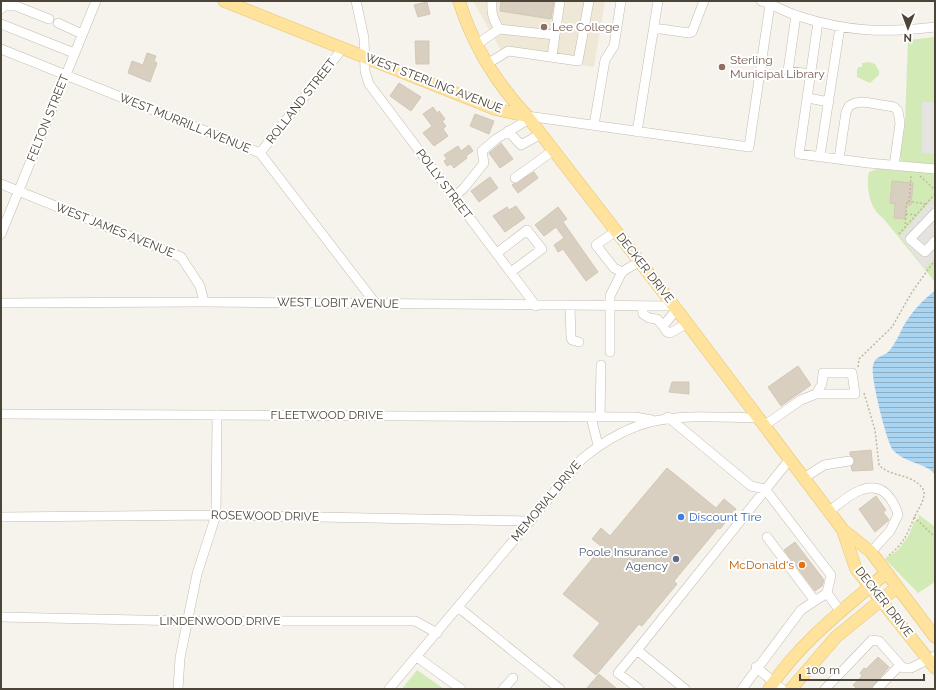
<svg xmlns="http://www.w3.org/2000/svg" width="936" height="690" font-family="Raleway,sans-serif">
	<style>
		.education { fill: #efe8d6 }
		.green { fill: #d2eab5 }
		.parking { fill: #e5e3e0 }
		.water { fill: url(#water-rules) }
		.building { fill: #d8cfc1; stroke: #d3c7b4 }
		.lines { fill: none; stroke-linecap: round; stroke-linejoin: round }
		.minor-casing { stroke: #c2bbae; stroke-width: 10 }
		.major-casing { stroke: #e6c16a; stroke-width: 13 }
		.path { stroke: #c4b79f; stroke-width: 1.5; stroke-dasharray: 2 2; stroke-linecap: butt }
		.minor { stroke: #fff; stroke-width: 9 }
		.major { stroke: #ffe39c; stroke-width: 12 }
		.education-dot { fill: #8d6e63; stroke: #fff; stroke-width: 1.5 }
		.shop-dot { fill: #3f7fe0; stroke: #fff; stroke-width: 1.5 }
		.service-dot { fill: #5c6f8a; stroke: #fff; stroke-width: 1.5 }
		.food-dot { fill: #e8710a; stroke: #fff; stroke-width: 1.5 }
		.labels { text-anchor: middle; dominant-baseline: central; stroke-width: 4; stroke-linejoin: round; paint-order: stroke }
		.education-label { font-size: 12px; fill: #785e54; stroke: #fff; text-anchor: start }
		.street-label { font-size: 12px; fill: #4b4439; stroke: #fff }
		.shop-label { font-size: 12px; fill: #366cbe; stroke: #fff; text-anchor: start }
		.service-label { font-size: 12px; fill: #4e5e75; stroke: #fff; text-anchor: end }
		.food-label { font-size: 12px; fill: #c56008; stroke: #fff; text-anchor: end }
	</style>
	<defs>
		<pattern id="water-rules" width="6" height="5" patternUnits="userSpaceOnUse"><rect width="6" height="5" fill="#a9d4f2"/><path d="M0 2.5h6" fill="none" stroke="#8caec5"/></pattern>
	</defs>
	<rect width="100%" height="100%" fill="#f6f3ec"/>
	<path class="education" d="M473,1H605L594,67L502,52Z"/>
	<path class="green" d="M935,37V282L883,218C869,209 866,186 869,172L901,160L900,158L905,123L908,40Z
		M869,62L875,64L879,71V75L870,83L857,77V69L859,67H862V63Z
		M918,514L935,527V582L918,593L885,559L898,550L909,535L914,522L919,518Z
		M417,670L444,689H402Z"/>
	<path class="parking" d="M922,102H935V154L922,153Z
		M935,196V258L925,269L900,236Z"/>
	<path class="water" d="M935,291V474C924,462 906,464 893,450C887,443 870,376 873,366C875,355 884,357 889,351C895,344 899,335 903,327C911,313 922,300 935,291Z"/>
	<path class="building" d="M501,1H554L551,19L500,11Z
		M427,2L430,14L418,17L414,5Z
		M415,41H429V64H416Z
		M147,53L156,56L154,61L157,63L150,82L128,73L132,61L143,65Z
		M399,83L421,97L411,111L390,96Z
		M433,107L437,113L439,111L445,119L442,121L446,126L443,129L448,136L434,146L423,133L432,126L423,114Z
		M475,114L494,121L489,134L470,126Z
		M501,143L513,159L500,168L489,153Z
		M469,145L473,151L466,156L467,158L454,168L451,164L447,166L444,161L447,159L444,155L458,146L461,151Z
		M534,172L538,178L518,193L512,185Z
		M490,177L498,188L479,202L471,191Z
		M892,181L913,183L911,205H906L905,219L894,218L895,204L890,203Z
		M516,206L525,218L505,232L493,216L507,207L509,210Z
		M558,207L567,219L563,222L598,272L586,281L563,249L558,252L554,245L564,238L556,227L544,236L535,225Z
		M798,366L811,385L781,406L768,387Z
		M672,382H689V394L669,392Z
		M871,450L873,470L852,471L851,466L855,460L850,455V452Z
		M667,468L716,508L724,499L736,509L720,529L718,528L674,581L677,584L642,626L639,624L596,675L573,656L600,623L563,594L602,547L592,539L601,528L610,536Z
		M876,496L886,510L883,512L889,520L875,532L859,509Z
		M795,542L824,580L822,586L815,591L784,550Z
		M878,657L889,667L870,689H857L853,685L862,676L860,673L864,668L866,669Z
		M599,674L617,689H586Z"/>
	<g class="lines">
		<g class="minor-casing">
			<path id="minor" d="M356,1L364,38L365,71L369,84L536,306
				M492,1C491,13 493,19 499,29
				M761,1C774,5 786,12 798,16C848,32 884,33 935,27
				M1,9L4,6H16L49,19
				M796,15L788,71L811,74
				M818,22L799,154L868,163L935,169
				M58,23L82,34
				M1,24L74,53
				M654,28L689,33L692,32L704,1
				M476,45L499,29L555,35L560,1
				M1,49L260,153L376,304
				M552,57L555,35
				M487,64L508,51L578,61L589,1
				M808,98L829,102
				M527,116L749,147L770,4
				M594,125L605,60L614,46L621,1
				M508,131L521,145L541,134
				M637,132L658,1
				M260,153L343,48
				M820,156L840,27
				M839,159L846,112L849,106L855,103L864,102L894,107L898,111L900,123L894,166
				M515,178L554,150
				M1,184L181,257L200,286L204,302
				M454,197L464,188L484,163L482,151L496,139L529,119
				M935,213L910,239L925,252L935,241
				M616,231L596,245L614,268L622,272
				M1,234L96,1
				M497,253L527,230L542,249L511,272
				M1,303L204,302L674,306
				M570,306L571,338L572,340L579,342
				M642,306L643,314L649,318L657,319L663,326L677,309
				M663,326L667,332L670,333L688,323
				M610,352V296L622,272L640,261
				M1,414L635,417L652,420
				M591,417L598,445
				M600,417L601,365
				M668,417L751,486L765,489L831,575L827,593L840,611
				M765,425L801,400L816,394L822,384L823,373H852L855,394H816
				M804,478L824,465L849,461
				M829,512C845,498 873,474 890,498C894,504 897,509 898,515L890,531L871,552
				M1,517L216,515L529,521
				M767,537L815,601
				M458,607L560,689
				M1,617L187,621H415L437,633
				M637,650L618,673L639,689
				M417,657L461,689
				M756,667L782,689
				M178,689L180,658L197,574L216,515L217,415
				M389,689L582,459C644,408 684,417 759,418
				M503,689L513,678
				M685,689L637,650L790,459
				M742,689L795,618L801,610L827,593
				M825,689L872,640L879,641L903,668H911L935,656
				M877,689L900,665"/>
		</g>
		<g class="major-casing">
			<path id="major" d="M224,1L495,109L527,116
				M459,1C473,45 495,82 527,116L674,306L843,530L871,552L935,637
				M843,531L856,569L935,668
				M769,689C800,642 844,609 886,573
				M791,689L836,637L897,587"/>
		</g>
		<path class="path" d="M920,176L935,190
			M909,202L911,176
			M906,214L916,215
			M905,228L907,201L926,204
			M899,234L935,194
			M858,367L859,359L892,327L912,292L935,260
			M864,393L875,430L879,465C891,478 915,473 924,491C925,501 918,509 914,518C906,537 904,543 887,557
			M914,517L935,537"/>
		<use href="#minor" class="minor"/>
		<use href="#major" class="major"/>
	</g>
	<g class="education-dot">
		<circle cx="544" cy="27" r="4"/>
		<circle cx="722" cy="67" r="4"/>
	</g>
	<circle class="shop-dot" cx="681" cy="517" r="4"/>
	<circle class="service-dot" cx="676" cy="559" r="4"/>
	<circle class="food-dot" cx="802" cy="565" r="4"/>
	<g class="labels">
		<g class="education-label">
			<text x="552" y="27">Lee College</text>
			<text x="730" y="60">Sterling<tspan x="730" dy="14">Municipal Library</tspan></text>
		</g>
		<g class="street-label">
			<text transform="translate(434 83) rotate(21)">WEST STERLING AVENUE</text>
			<text transform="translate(301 101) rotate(-52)">ROLLAND STREET</text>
			<text transform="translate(48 118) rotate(-68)">FELTON STREET</text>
			<text transform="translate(185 123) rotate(22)">WEST MURRILL AVENUE</text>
			<text transform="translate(444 184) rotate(53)">POLLY STREET</text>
			<text transform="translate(115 230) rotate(22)">WEST JAMES AVENUE</text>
			<text transform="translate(645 268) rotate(52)">DECKER DRIVE</text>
			<text transform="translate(338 303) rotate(1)">WEST LOBIT AVENUE</text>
			<text x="327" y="415">FLEETWOOD DRIVE</text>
			<text transform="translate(546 501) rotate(-50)">MEMORIAL DRIVE</text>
			<text transform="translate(265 516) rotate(1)">ROSEWOOD DRIVE</text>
			<text transform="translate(884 602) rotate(52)">DECKER DRIVE</text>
			<text x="220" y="621">LINDENWOOD DRIVE</text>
		</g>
		<g class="shop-label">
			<text x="689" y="517">Discount Tire</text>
		</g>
		<g class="service-label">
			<text x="668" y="552">Poole Insurance<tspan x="668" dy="14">Agency</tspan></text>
		</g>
		<g class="food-label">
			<text x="794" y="565">McDonald's</text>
		</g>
	</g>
	<rect width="936" height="690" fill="none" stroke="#4b4439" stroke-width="4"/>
	<g transform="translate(908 28) rotate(181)" stroke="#ffffff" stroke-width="3" paint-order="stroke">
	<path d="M0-3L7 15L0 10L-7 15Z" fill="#4b4439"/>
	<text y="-6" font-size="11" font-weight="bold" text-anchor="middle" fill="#4b4439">N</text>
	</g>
	<path d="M800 674v6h124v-6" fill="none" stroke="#4b4439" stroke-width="2"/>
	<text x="806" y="674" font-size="12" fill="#4b4439" stroke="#ffffff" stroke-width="3" paint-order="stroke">100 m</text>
</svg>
